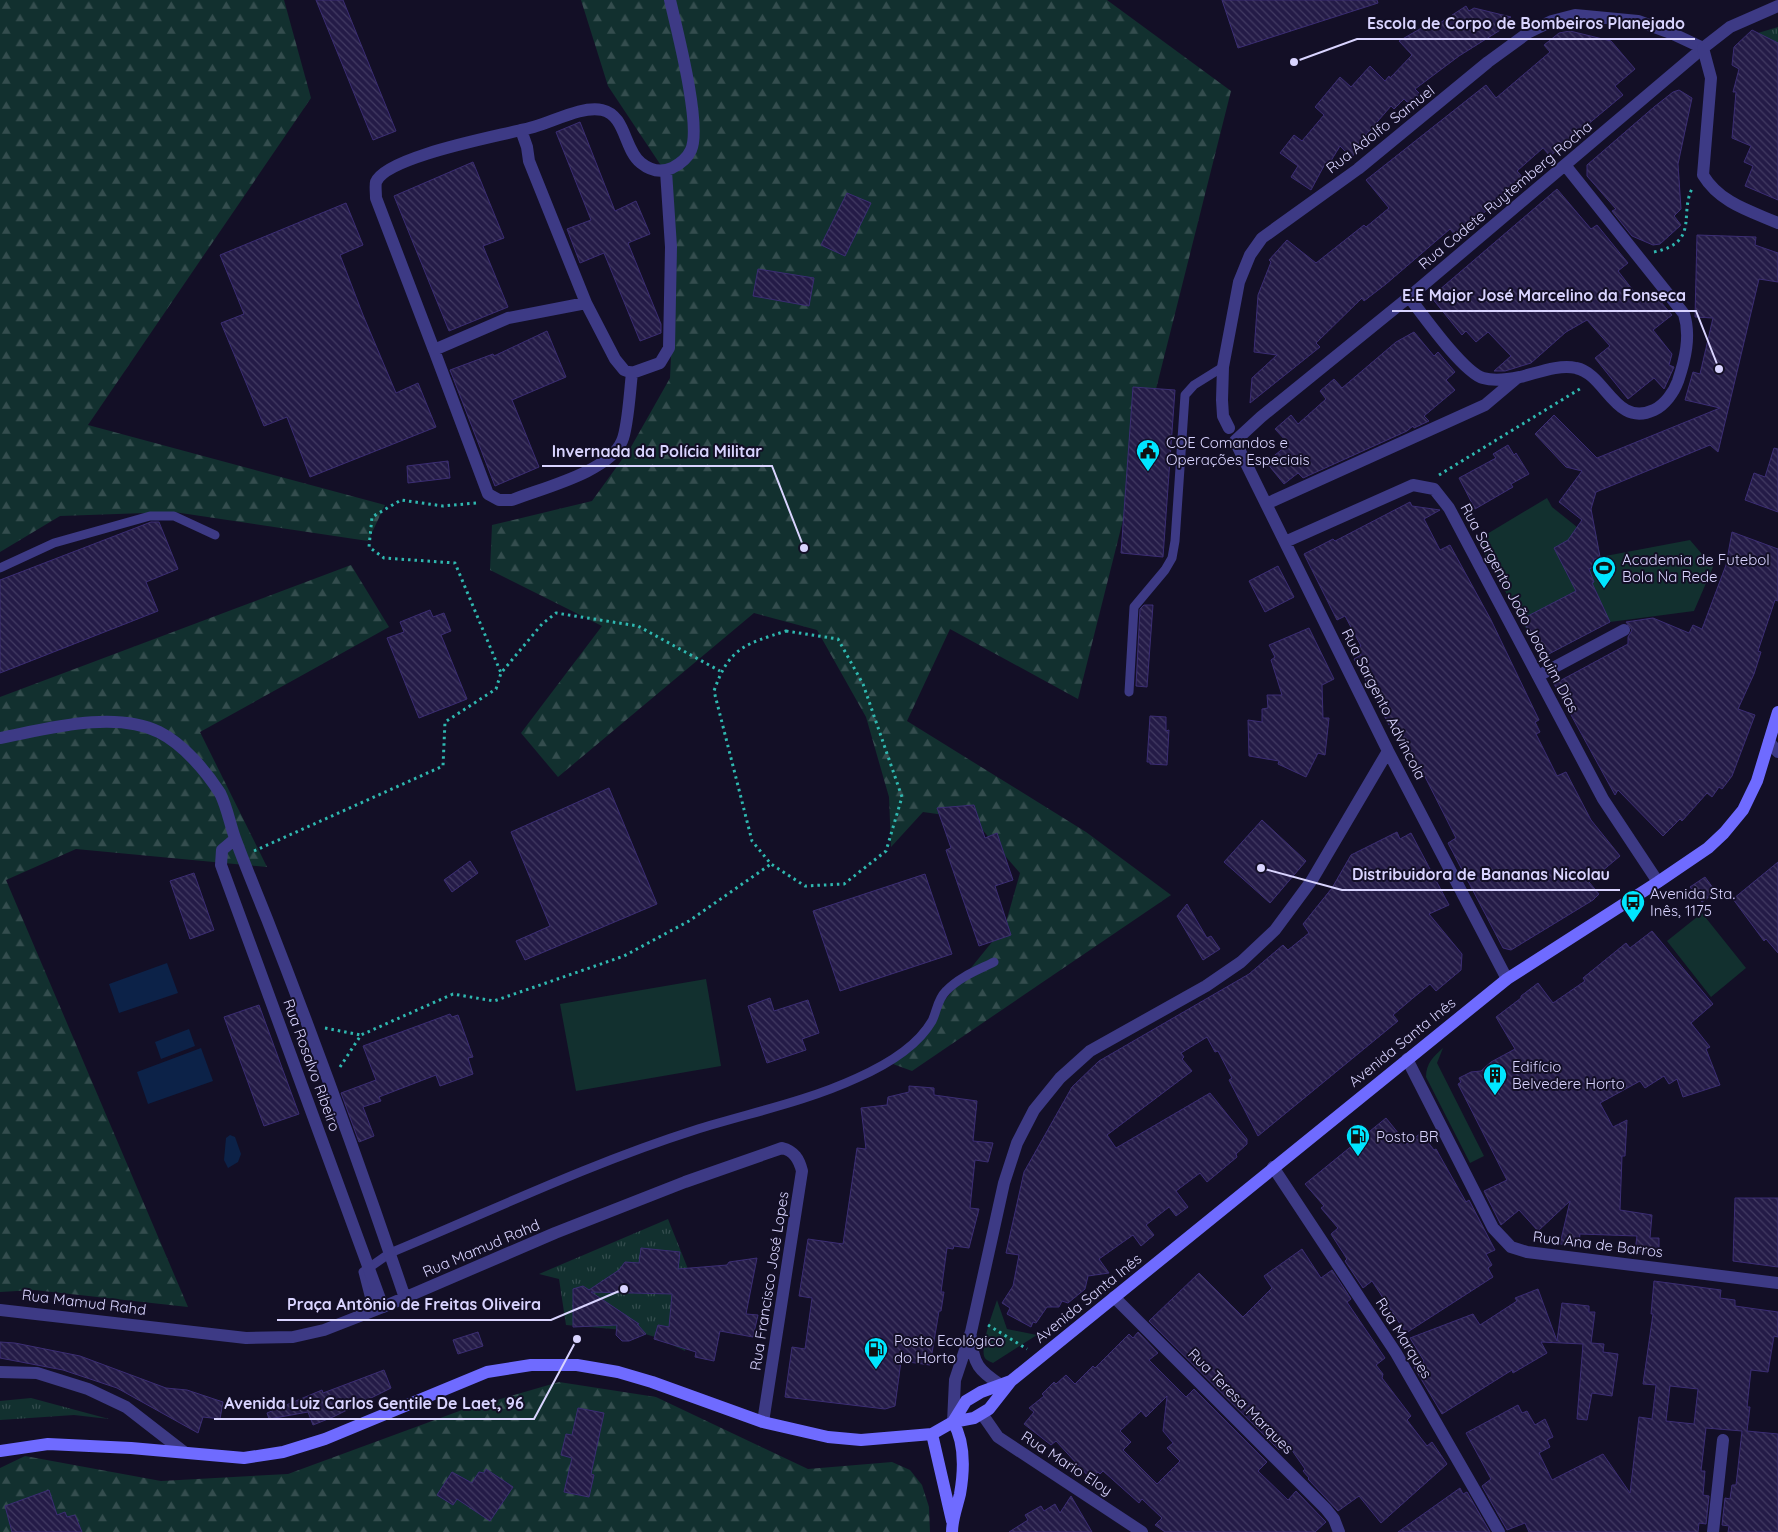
<svg xmlns="http://www.w3.org/2000/svg" width="1778" height="1532" font-family="Quicksand,sans-serif">
	<style>
		.green { fill: #12302f }
		.forest { fill: url(#forest-firs) }
		.park { fill: url(#park-tufts) }
		.water { fill: #0c2248 }
		.building { fill: url(#building-back-hatch); stroke: #3b2d73; fill-rule: evenodd }
		.lines { fill: none; stroke-linecap: round; stroke-linejoin: round }
		.path { stroke: #2fb8b0; stroke-width: 3; stroke-dasharray: 2.5 4; stroke-linecap: butt }
		.service { stroke: #3d3a85; stroke-width: 9 }
		.minor { stroke: #3d3a85; stroke-width: 12 }
		.tertiary { stroke: #3d3a85; stroke-width: 12 }
		.secondary { stroke: #6f6bff; stroke-width: 12 }
		.labels { text-anchor: middle; dominant-baseline: central; stroke-width: 4; stroke-linejoin: round; paint-order: stroke }
		.street-label { font-size: 15px; fill: #d9d4ff; stroke: #130f26 }
		.poi-label { font-size: 15px; fill: #d9d4ff; stroke: #130f26; text-anchor: start }
		.leader { fill: none; stroke: #d9d4ff; stroke-width: 2 }
		.callout-dot { fill: #d9d4ff; stroke: #130f26; stroke-width: 2 }
		.callout-label { font-size: 16px; text-anchor: middle; font-weight: bold; fill: #d9d4ff; stroke: #130f26; stroke-width: 4; stroke-linejoin: round; paint-order: stroke }
	</style>
	<defs>
		<pattern id="forest-firs" width="22" height="20" patternUnits="userSpaceOnUse" patternTransform="scale(1.25)"><rect width="22" height="20" fill="#12302f"/><path d="M5 1l3.5 6h-7zM16 11l3.5 6h-7z" fill="#344d4e"/></pattern>
		<pattern id="park-tufts" width="24" height="20" patternUnits="userSpaceOnUse" patternTransform="scale(1.25)"><rect width="24" height="20" fill="#12302f"/><path d="M3 7l-1-3M5 7V3M7 7l1-3M15 17l-1-3M17 17v-4M19 17l1-3" fill="none" stroke="#344d4e"/></pattern>
		<pattern id="building-back-hatch" width="6" height="6" patternUnits="userSpaceOnUse" patternTransform="scale(1.25)"><rect width="6" height="6" fill="#241b47"/><path d="M-1 5l2 2M0 0l6 6M5-1l2 2" fill="none" stroke="#433b63"/></pattern>
	</defs>
	<rect width="100%" height="100%" fill="#130f26"/>
	<path class="green" d="M1547,498L1552,507L1587,535L1596,533L1600,557L1690,540L1713,567L1694,611L1610,622L1542,658L1477,540Z
		M1702,913L1746,968L1711,997L1667,941Z
		M706,979L721,1066L576,1091L560,1004Z
		M1443,1048L1437,1063L1484,1156L1470,1163L1426,1077C1426,1063 1434,1056 1443,1048Z
		M997,1300L1007,1329L1037,1335L993,1363C989,1361 985,1360 984,1356C981,1344 993,1312 997,1300Z"/>
	<path class="forest" d="M0,0H284L311,98L88,425L385,505L368,541L174,512L60,516L0,552Z
		M581,0H1107L1231,91L1078,699L950,629L907,721L1086,832L1171,895L912,1071L893,1064L1005,926L1020,873L973,819L923,812L891,847L889,797L866,717L817,630L754,613L558,777L521,733L602,626L490,570L492,525L592,501L631,447L670,378L676,251L670,179L608,86Z
		M351,565L389,627L200,732L267,867L76,849L6,880L188,1307L34,1290L0,1292V697Z
		M559,1382L656,1397L808,1469L892,1462L910,1470L922,1485L929,1507L930,1532H0V1468L25,1456L161,1481L288,1474L462,1410Z"/>
	<path class="park" d="M1778,27V51L1748,36Z
		M668,1219L688,1269L695,1302L685,1351L658,1338L636,1331L566,1325L559,1279L539,1274Z
		M31,1398L109,1419L74,1415L0,1420V1401Z"/>
	<path class="water" d="M167,963L178,993L119,1013L109,984Z
		M189,1029L195,1046L161,1059L155,1042Z
		M201,1048L213,1081L148,1104L137,1072Z
		M230,1135L235,1137L241,1154L238,1162L228,1168L224,1160L226,1138Z"/>
	<path class="building" d="M316,0H343L396,131L373,140Z
		M1222,0H1377L1378,3L1238,48Z
		M1466,6L1469,11L1474,8L1511,17L1499,23L1502,29L1459,56L1415,89L1420,94L1409,104L1404,99L1394,109L1391,106L1358,144L1362,148L1351,157L1340,146L1329,164L1326,162L1311,190L1291,177L1298,166L1280,153L1294,135L1302,141L1324,115L1315,107L1340,77L1351,87L1370,66L1385,81L1389,76L1390,78L1412,55L1399,41L1437,19L1440,23Z
		M1752,30L1778,43V200L1745,186L1753,166L1744,162L1751,146L1732,138L1736,92H1733L1739,69L1732,65L1734,47Z
		M1570,31L1611,41L1635,69L1615,86L1623,95L1550,156L1543,148L1517,171L1524,179L1456,236L1450,229L1386,284L1364,301L1362,298L1316,343L1320,347L1250,403L1252,378L1277,355L1254,352L1258,295L1271,262L1269,260L1287,240L1316,263L1364,225L1366,227L1389,208L1366,180L1486,85L1496,98L1550,52L1544,45L1559,33Z
		M1679,90L1692,98L1678,164L1681,209L1674,216L1681,225L1660,244L1653,245L1632,236L1612,211L1616,209L1587,176V165L1654,107L1673,92Z
		M580,122L615,211L636,201L650,234L628,243L661,324V333L640,341L604,253L580,263L567,229L591,220L556,132Z
		M473,162L504,238L483,246L508,307L449,331L394,196Z
		M1557,189L1591,229L1597,225L1628,263L1618,271L1642,302L1653,293L1672,315L1653,330L1672,354L1669,365L1674,367L1664,389L1654,378L1628,399L1595,358L1610,346L1587,320L1566,332L1531,363L1505,371H1494L1511,356L1488,332L1476,342L1466,331L1462,335L1431,297Z
		M847,193L871,203L845,256L821,245Z
		M346,203L363,245L340,255L363,315L396,393L418,383L436,427L310,477L287,417L264,426L221,323L244,314L220,255Z
		M1697,235L1756,237L1755,245L1778,253V282L1759,279L1718,452L1710,445L1596,492L1591,509L1600,557L1593,560L1596,566L1589,569L1594,582L1592,583L1610,622L1543,657L1522,619L1576,591L1554,548L1568,540L1582,520L1559,502L1582,471L1566,467L1535,434L1554,415L1597,458L1720,408L1685,400L1693,372L1700,374L1713,318L1695,317Z
		M758,269L814,278L809,306L753,296Z
		M547,331L566,377L512,400L539,467L495,486L450,370L493,354L494,356Z
		M1414,332L1434,356L1438,352L1455,372L1446,380L1455,390L1424,416L1429,421L1414,428L1413,426L1407,431L1303,478L1298,473L1284,484L1266,462L1289,444L1275,429L1291,415L1298,424L1326,399L1320,391L1334,379L1342,388L1396,342Z
		M1133,387L1175,390L1163,557L1121,553Z
		M1508,445L1514,455L1516,453L1529,474L1511,484L1513,487L1475,509L1459,478L1496,458L1493,454Z
		M1774,448L1778,449V512L1745,500L1754,473L1765,477Z
		M448,461L450,478L408,483L407,466Z
		M1410,502L1412,506L1440,510L1424,519L1440,550L1450,545L1491,620L1539,720L1535,722L1540,732L1536,734L1557,776L1566,772L1591,820L1620,856L1589,882L1599,894L1593,900L1511,950L1503,948L1448,843L1456,838L1417,761L1416,762L1395,722L1389,725L1361,671L1354,659L1361,655L1357,648L1361,646L1345,616L1337,620L1304,554L1333,539L1335,541Z
		M151,522H159L178,569L146,582L158,611L0,673V580Z
		M1732,532L1778,549V601L1775,600L1758,651L1761,652L1754,674L1738,709L1755,715L1732,776L1722,789L1719,787L1712,797L1707,793L1682,821L1680,819L1663,836L1618,790L1615,795L1554,684L1628,644V637L1632,630L1626,622L1653,618L1689,633L1693,625L1702,629L1726,565Z
		M1278,566L1294,597L1265,612L1249,581Z
		M1144,605H1153L1147,687L1136,686L1140,609Z
		M430,610L433,617L444,613L451,631L441,635L467,699L419,718L387,638L404,632L400,622Z
		M1309,628L1334,679L1322,685L1323,718H1329L1325,755L1318,753L1306,777L1278,764L1279,761L1249,756L1248,720L1262,722V709L1268,708L1267,695H1282L1271,660L1275,657L1269,645Z
		M1150,716L1166,717V731L1169,730L1167,765L1150,764V762H1147Z
		M609,788L657,904L525,960L516,941L550,926L511,832Z
		M974,805L985,838L997,833L1013,880L995,886L1011,935L979,946L946,850L951,848L937,808Z
		M1262,820L1306,861L1270,903L1224,862Z
		M1397,832L1400,839L1411,833L1449,905L1429,914L1462,954L1461,970L1436,991L1430,984L1413,998L1393,1015L1398,1021L1258,1136L1229,1080L1232,1078L1218,1051L1215,1052L1207,1037L1181,1053L1184,1057L1182,1059L1192,1071L1107,1135L1116,1148L1210,1093L1247,1139V1144L1236,1154L1237,1157L1207,1182L1200,1173L1176,1191L1188,1207L1176,1216L1169,1207L1146,1225L1154,1235L1141,1246L1133,1235L1099,1259L1109,1273L1088,1276L1085,1289L1068,1303L1062,1301L1059,1307H1047L1036,1323L1033,1322L1031,1327L1007,1314L1010,1308L1002,1303L1013,1286L1019,1255L1006,1253L1024,1172L1072,1087L1099,1061L1249,974L1283,945L1288,950L1309,933L1303,924L1332,888L1351,855Z
		M470,861L478,873L452,892L444,880Z
		M1778,862V953L1766,939L1764,941L1733,899Z
		M194,873L214,930L190,939L170,881Z
		M925,874L952,954L840,991L813,911Z
		M1705,877L1716,892L1702,902L1690,887Z
		M1187,904L1207,938L1211,936L1220,949L1203,960L1177,916Z
		M1652,931L1713,1004L1691,1023L1710,1047L1706,1049L1720,1085L1683,1097L1677,1079L1669,1084L1664,1076L1645,1088L1640,1081L1600,1103L1613,1127L1627,1120L1625,1156H1622L1620,1210L1652,1215L1650,1238H1659V1253L1635,1251L1637,1236L1580,1234L1579,1245L1560,1244L1570,1201L1538,1231L1519,1210L1501,1225L1484,1191L1507,1180L1458,1084L1461,1082L1459,1078L1471,1072L1481,1071L1491,1062L1515,1049L1496,1017L1521,998V996L1538,983L1553,1003L1585,981L1583,978L1626,943L1630,948Z
		M770,998L774,1011L808,1000L819,1033L802,1039L806,1050L767,1063L748,1006Z
		M259,1005L299,1114L264,1126L224,1017Z
		M450,1014L452,1017L458,1015L473,1057L468,1058L473,1074L440,1086L436,1075L379,1097L381,1101L363,1107L374,1136L359,1142L341,1093L376,1080L363,1046Z
		M909,1086L934,1088V1095L977,1101L973,1141L993,1143L988,1162L975,1160L970,1208L979,1209L969,1248L954,1246L953,1249L947,1248L941,1292H944L941,1311H939L930,1365L901,1361L895,1406L885,1409L785,1397L792,1347L805,1349L812,1298L799,1296L808,1239L843,1244L857,1148L866,1149L861,1108L887,1105L888,1097L909,1092Z
		M1386,1118L1407,1144L1421,1133L1434,1150L1436,1149L1466,1202L1469,1200L1495,1250L1486,1254L1492,1265L1488,1268L1493,1277L1406,1333L1372,1281L1363,1288L1345,1261L1347,1259L1331,1234L1338,1228L1321,1208L1324,1206L1305,1184Z
		M1735,1198H1778V1267L1733,1261Z
		M641,1248L680,1252L678,1269L727,1265L729,1262L757,1258L746,1314L758,1315L753,1337L720,1331L714,1361L695,1357L696,1352L654,1339L658,1325L669,1327L672,1294L591,1292L639,1324H637L646,1334L629,1341H622L616,1335L617,1325L573,1327V1289L583,1286L589,1290L619,1270L625,1262L639,1263Z
		M1302,1249L1321,1278L1332,1270L1351,1299L1347,1302L1385,1358L1376,1365L1383,1374L1382,1378L1411,1416L1407,1420L1427,1446L1432,1442L1447,1464L1381,1523L1359,1496L1338,1511L1308,1479L1309,1478L1303,1471L1305,1469L1289,1446L1285,1443L1279,1450L1149,1321L1199,1273L1243,1317L1272,1288L1264,1276Z
		M1654,1281L1721,1290L1720,1298L1735,1300V1306L1778,1312V1337L1774,1336L1768,1372L1751,1370L1747,1407H1750L1747,1431L1778,1434V1532H1728L1729,1526L1722,1525L1725,1498L1730,1499L1732,1485H1736L1742,1431L1706,1428L1701,1471H1705L1703,1495L1709,1496L1706,1524L1699,1523L1698,1532H1529L1525,1523L1507,1530L1482,1486L1491,1479L1466,1433L1518,1405L1522,1413L1527,1411L1535,1425L1545,1419L1553,1437L1547,1440L1550,1447L1539,1453L1552,1480L1603,1454L1630,1493L1639,1417L1652,1419L1656,1385L1643,1384L1653,1314H1651ZM1670,1386L1698,1389L1694,1424L1666,1421Z
		M1538,1289L1557,1341L1562,1303L1589,1306V1312H1595L1591,1343L1604,1344L1603,1352L1618,1354L1612,1396L1592,1393L1587,1420L1577,1419L1583,1344L1541,1342L1547,1353L1513,1373L1512,1370L1442,1414L1414,1367L1424,1361L1410,1338L1473,1314L1480,1325L1517,1301L1515,1298Z
		M478,1332L483,1346L458,1354L453,1340Z
		M1138,1332L1158,1353L1149,1360L1186,1397L1194,1389L1267,1462L1258,1471L1288,1500L1296,1491L1326,1522L1315,1532H1165L1155,1525L1162,1518L1142,1499L1139,1503L1103,1471L1100,1474L1098,1472L1090,1478L1056,1441L1051,1445L1024,1424L1034,1412L1029,1408L1044,1396L1042,1394L1054,1382L1056,1384L1066,1375L1075,1384L1093,1366L1095,1368L1129,1334L1133,1338ZM1167,1396L1163,1431L1173,1443L1167,1448L1180,1461L1157,1484L1123,1450L1131,1442L1120,1431L1141,1411L1146,1417Z
		M0,1342L15,1343L80,1356L166,1388L187,1390L223,1402L220,1419L203,1417L198,1433L117,1388L63,1370L0,1358Z
		M384,1370L391,1388L333,1417L313,1425L308,1412L269,1419L267,1413L322,1390L323,1393Z
		M578,1408L604,1413L591,1474L594,1475L589,1497L564,1492L572,1458L561,1455L566,1434L572,1435Z
		M486,1469L513,1487L490,1521L457,1499L453,1505L437,1495L452,1472L472,1483L479,1472L484,1473Z
		M1460,1488L1463,1494L1467,1492L1490,1532H1398Z
		M49,1490L57,1515L65,1512L67,1517L75,1515L82,1532H12L5,1506Z
		M1071,1496L1092,1532H1009L1028,1520L1025,1515L1041,1506L1044,1511L1055,1504L1060,1513Z"/>
	<g class="lines">
		<path class="path" d="M1654,252C1701,242 1678,213 1693,187
			M1439,475L1583,387
			M476,503L443,506L401,500L372,517L369,547L384,558L455,563L501,673
			M786,631L838,639L863,684L902,797L886,851L844,884L805,886L771,864L752,841L714,691C729,647 746,644 786,631Z
			M254,851L443,766L445,722L496,689L501,673L542,624L556,613L638,626L720,671
			M325,1028L361,1035
			M340,1067L361,1035L453,994L494,1001L624,956L689,921L771,864
			M988,1325L1027,1349"/>
		<path class="service" d="M0,568L54,543L150,516H174L215,535
			M1129,692L1134,607L1165,570L1172,558L1175,541L1185,395L1194,385L1223,367
			M373,1311L363,1272L390,1253C491,1211 591,1163 695,1130C749,1113 805,1102 857,1078C884,1066 917,1047 932,1021C937,1011 937,1000 946,991C959,977 978,970 994,962"/>
		<path class="minor" d="M521,130C494,137 386,157 376,182C375,186 376,193 376,198L434,350L508,318L586,303
			M666,171L671,247L669,348L660,363L632,373L624,370L615,359L586,303L529,161L527,147L521,130C545,127 579,105 602,110C626,115 624,150 641,163C651,171 661,173 672,168C680,164 687,159 691,150C702,126 677,30 670,0
			M1409,297C1423,315 1463,372 1483,378C1493,381 1510,379 1520,377C1537,373 1559,364 1576,368C1606,374 1615,428 1654,410C1665,405 1674,392 1678,381C1685,360 1691,336 1684,314L1565,165
			M434,350L488,494L499,500H512C542,488 609,472 622,441C628,428 630,389 632,373
			M1229,428L1223,416L1222,400L1223,367L1239,282L1250,255L1262,238L1358,169L1488,62L1529,32L1552,21L1575,15L1638,21L1671,33L1703,48L1409,297L1261,417L1235,441L1388,751L1507,979
			M1266,504L1485,405L1517,378
			M1285,542L1413,485L1434,489L1449,508L1603,799L1658,882
			M1538,676L1624,630
			M0,738C47,729 114,710 159,732C183,744 206,771 220,793C227,807 230,824 235,838C245,865 256,892 267,919C316,1044 362,1171 405,1298
			M1769,742L1778,752
			M235,839L222,850L221,865L383,1307
			M1407,1059L1493,1228L1511,1247L1527,1252L1778,1283
			M1273,1167L1396,1353L1499,1532
			M1114,1297L1326,1509L1334,1519L1339,1532
			M0,1310L246,1338L293,1337L324,1330L383,1307L555,1233L685,1182L782,1148C794,1151 799,1159 802,1171L763,1422
			M971,1337C973,1364 979,1371 1001,1385
			M0,1372L37,1373L88,1389L126,1407L184,1452
			M982,1414L998,1437L1142,1532
			M953,1422L955,1380L971,1332L1004,1183L1017,1143L1034,1110L1060,1078L1090,1051L1206,986L1241,962L1275,930L1312,880L1388,751
			M1713,1532L1723,1440"/>
		<path class="tertiary" d="M1778,6L1730,27L1703,48L1711,78L1703,175C1720,203 1750,211 1778,223"/>
		<path class="secondary" d="M953,1422L966,1401L981,1392L1011,1381
			M932,1434L952,1521
			M0,1451L48,1444L131,1448L244,1458L283,1452L325,1439L487,1372L531,1365H577L618,1372L652,1382L763,1422L828,1437L861,1440L932,1434L953,1422L974,1418L989,1409L1011,1381L1507,979L1658,882L1708,848L1724,833L1743,810L1757,781L1778,712
			M952,1532C952,1519 957,1507 960,1494C964,1471 965,1442 953,1422"/>
	</g>
	<defs>
		<g id="civic-pin" transform="scale(1.25)"><path d="M0 17L-7.5 6A9.5 9.5 0 1 1 7.5 6Z" fill="#00e5ff" stroke="#130f26"/><path d="M-.6-6.5H3V-4.5H.6V-3L4-1V1h2V6H-6V1h2V-1L-.6-3ZM-1.2 2.5V6h2.4V2.5Z" fill="#111"/></g>
		<g id="stadium-pin" transform="scale(1.25)"><path d="M0 17L-7.5 6A9.5 9.5 0 1 1 7.5 6Z" fill="#00e5ff" stroke="#130f26"/><path d="M0-5a6.5 5 0 1 0 0 10a6.5 5 0 1 0 0-10ZM-3.5-1.8h7v3.6h-7Z" fill="#111"/></g>
		<g id="bus-pin" transform="scale(1.25)"><path d="M0 17L-7.5 6A9.5 9.5 0 1 1 7.5 6Z" fill="#00e5ff" stroke="#130f26"/><path d="M-5-6H5V4H4V6H2V4H-2V6H-4V4H-5ZM-3.5-4V0h7V-4ZM-3.5 1.2v1.5H-2V1.2ZM2 1.2v1.5H3.5V1.2Z" fill="#111"/></g>
		<g id="building-pin" transform="scale(1.25)"><path d="M0 17L-7.5 6A9.5 9.5 0 1 1 7.5 6Z" fill="#00e5ff" stroke="#130f26"/><path d="M-4-6H4V6H1V3H-1V6H-4ZM-2.5-4.3h1.7v1.8h-1.7ZM.8-4.3h1.7v1.8H.8ZM-2.5-1h1.7V.8h-1.7ZM.8-1h1.7V.8H.8Z" fill="#111"/></g>
		<g id="fuel-pin" transform="scale(1.25)"><path d="M0 17L-7.5 6A9.5 9.5 0 1 1 7.5 6Z" fill="#00e5ff" stroke="#130f26"/><path d="M-5.5-6h7V0h2V4h1.3V-2.5L3-4.5l.8-.8L6-3V5H2.5V1h-1V6h-7ZM-4.2-4.7v3.2H.2V-4.7Z" fill="#111"/></g>
	</defs>
	<g fill-rule="evenodd">
		<use href="#civic-pin" x="1148" y="451"/>
		<use href="#stadium-pin" x="1604" y="568"/>
		<use href="#bus-pin" x="1633" y="902"/>
		<use href="#building-pin" x="1495" y="1075"/>
		<use href="#fuel-pin" x="1358" y="1136"/>
		<use href="#fuel-pin" x="876" y="1349"/>
	</g>
	<g class="labels">
		<g class="street-label">
			<text transform="translate(1380 129) rotate(-38)">Rua Adolfo Samuel</text>
			<text transform="translate(1505 195) rotate(-40)">Rua Cadete Ruytemberg Rocha</text>
			<text transform="translate(1520 608) rotate(62)">Rua Sargento João Joaquim Dias</text>
			<text transform="translate(1384 704) rotate(63)">Rua Sargento Advíncola</text>
			<text transform="translate(1402 1042) rotate(-39)">Avenida Santa Inês</text>
			<text transform="translate(312 1065) rotate(70)">Rua Rosalvo Ribeiro</text>
			<text transform="translate(1598 1244) rotate(7)">Rua Ana de Barros</text>
			<text transform="translate(481 1248) rotate(-23)">Rua Mamud Rahd</text>
			<text transform="translate(769 1281) rotate(-81)">Rua Francisco José Lopes</text>
			<text transform="translate(1088 1298) rotate(-39)">Avenida Santa Inês</text>
			<text transform="translate(84 1302) rotate(7)">Rua Mamud Rahd</text>
			<text transform="translate(1404 1338) rotate(58)">Rua Marques</text>
			<text transform="translate(1241 1401) rotate(45)">Rua Teresa Marques</text>
			<text transform="translate(1067 1463) rotate(33)">Rua Mario Eloy</text>
		</g>
		<g class="poi-label">
			<text x="1166" y="442">COE Comandos e<tspan x="1166" dy="17">Operações Especiais</tspan></text>
			<text x="1622" y="559">Academia de Futebol<tspan x="1622" dy="17">Bola Na Rede</tspan></text>
			<text x="1650" y="893">Avenida Sta.<tspan x="1650" dy="17">Inês, 1175</tspan></text>
			<text x="1512" y="1066">Edifício<tspan x="1512" dy="17">Belvedere Horto</tspan></text>
			<text x="1376" y="1136">Posto BR</text>
			<text x="894" y="1340">Posto Ecológico<tspan x="894" dy="17">do Horto</tspan></text>
		</g>
	</g>
	<path class="leader" d="M1294 62L1357 39H1695M1719 369L1696 311H1392M804 548L772 466H542M1261 868L1342 890H1620M624 1289L551 1320H277M577 1339L534 1419H214"/>
	<g class="callout-dot">
		<circle cx="1294" cy="62" r="5"/>
		<circle cx="1719" cy="369" r="5"/>
		<circle cx="804" cy="548" r="5"/>
		<circle cx="1261" cy="868" r="5"/>
		<circle cx="624" cy="1289" r="5"/>
		<circle cx="577" cy="1339" r="5"/>
	</g>
	<g class="callout-label">
		<text x="1526" y="29">Escola de Corpo de Bombeiros Planejado</text>
		<text x="1544" y="301">E.E Major José Marcelino da Fonseca</text>
		<text x="657" y="457">Invernada da Polícia Militar</text>
		<text x="1481" y="880">Distribuidora de Bananas Nicolau</text>
		<text x="414" y="1310">Praça Antônio de Freitas Oliveira</text>
		<text x="374" y="1409">Avenida Luiz Carlos Gentile De Laet, 96</text>
	</g>
</svg>
